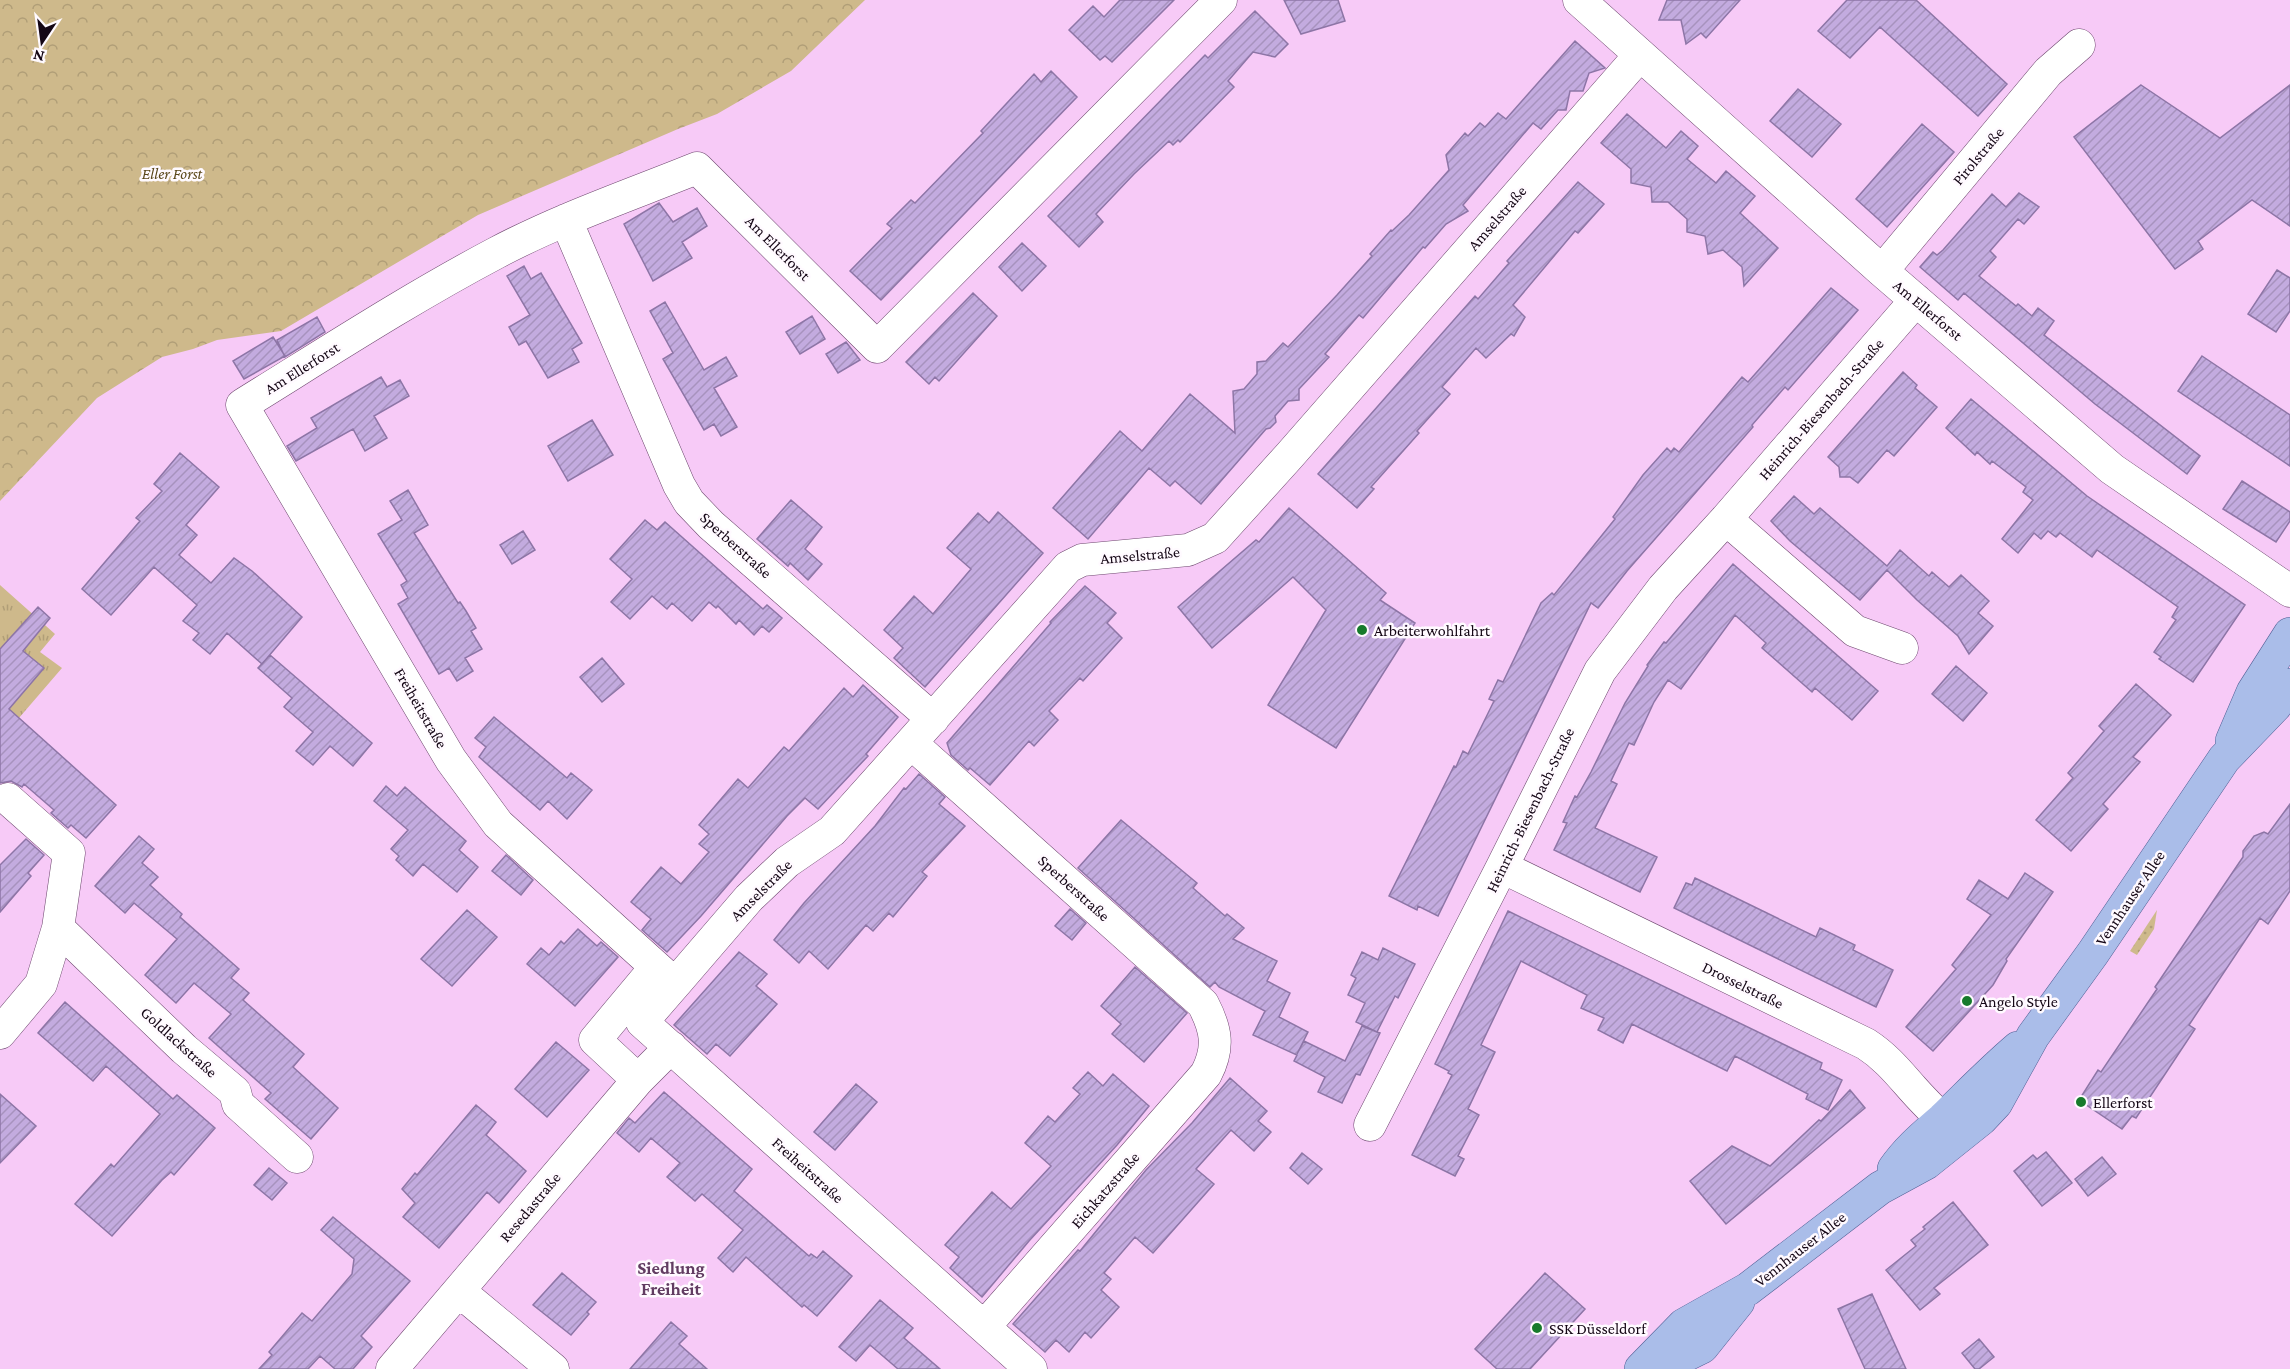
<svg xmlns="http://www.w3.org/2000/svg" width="2290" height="1369" font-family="'Crimson Pro',serif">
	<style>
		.grass { fill: url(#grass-dots) }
		.forest { fill: url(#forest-crowns) }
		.park { fill: url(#park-tufts) }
		.building { fill: url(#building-hatch); stroke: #8d75a6; stroke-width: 1.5 }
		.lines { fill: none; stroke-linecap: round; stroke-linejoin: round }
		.minor-casing { stroke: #6e486f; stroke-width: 33 }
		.major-casing { stroke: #516095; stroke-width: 34 }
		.minor { stroke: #fff; stroke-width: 32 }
		.major { stroke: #aabde9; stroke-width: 33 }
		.poi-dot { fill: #177a2c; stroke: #fffaff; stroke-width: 2 }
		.labels { text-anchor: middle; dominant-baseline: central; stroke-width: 5; stroke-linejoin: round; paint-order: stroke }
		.street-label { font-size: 16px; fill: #140615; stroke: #fffaff }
		.park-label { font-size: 16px; font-style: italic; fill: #594619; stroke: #fffaff }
		.poi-label { font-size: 16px; fill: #140615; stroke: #fffaff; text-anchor: start }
		.neighbourhood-label { font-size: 18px; font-weight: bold; fill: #623c62; stroke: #fffaff }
	</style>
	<defs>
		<pattern id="grass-dots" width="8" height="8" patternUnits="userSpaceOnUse" patternTransform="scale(1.5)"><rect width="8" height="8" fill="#ceb98b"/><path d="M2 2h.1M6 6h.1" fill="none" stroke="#b09e77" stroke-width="1.8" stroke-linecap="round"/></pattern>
		<pattern id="forest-crowns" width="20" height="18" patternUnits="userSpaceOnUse" patternTransform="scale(1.5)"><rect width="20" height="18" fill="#ceb98b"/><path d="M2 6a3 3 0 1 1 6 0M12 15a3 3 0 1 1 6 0" fill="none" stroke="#b09e77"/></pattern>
		<pattern id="park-tufts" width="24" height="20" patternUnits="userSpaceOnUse" patternTransform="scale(1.5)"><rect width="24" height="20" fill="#ceb98b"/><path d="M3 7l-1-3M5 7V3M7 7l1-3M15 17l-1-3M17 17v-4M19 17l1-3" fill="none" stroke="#b09e77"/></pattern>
		<pattern id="building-hatch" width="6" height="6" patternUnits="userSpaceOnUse" patternTransform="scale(1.5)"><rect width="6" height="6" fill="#c3abdf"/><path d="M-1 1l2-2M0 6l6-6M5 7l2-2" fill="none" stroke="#a792be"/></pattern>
	</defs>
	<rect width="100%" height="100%" fill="#f7caf7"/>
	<path class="grass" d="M2157,910L2154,929L2137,955L2130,951Z"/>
	<path class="forest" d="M0,0H865L791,71L717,114L678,129L478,215L281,331L217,340L193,349L162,357L97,398L0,501Z"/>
	<path class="park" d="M0,585L55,634L40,652L62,668L0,740Z"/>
	<path class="building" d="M1120,0H1174L1112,62L1105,56L1100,60L1069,30L1093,6L1104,17Z
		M1284,0H1338L1345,21L1301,34Z
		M1667,0H1740L1706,38L1701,33L1686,44L1681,20H1659Z
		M1847,0H1916L2007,84L1978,116L1880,27L1850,58L1818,31Z
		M1255,11L1288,44L1275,57L1253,52L1228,81L1234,87L1180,142L1178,140L1173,145L1169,141L1134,174L1096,214L1103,222L1079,247L1048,216L1205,55L1208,58Z
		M1575,41L1605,68L1589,73L1583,91H1570L1566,110H1558L1541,129L1533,123L1463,205L1468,211L1446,224L1425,248L1423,247L1363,318L1359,315L1325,354L1329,357L1299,389V400L1288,401L1275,416L1276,422L1270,428L1266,429L1201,504L1175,481L1170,486L1149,468L1088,539L1053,508L1120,431L1142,451L1190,394L1235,433L1233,391L1244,389L1257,374V362L1266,361L1283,343L1288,347L1337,295L1372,256L1370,254L1391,230L1392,231L1409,215L1449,170L1446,155L1465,133L1468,136L1480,123L1485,127L1498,113L1506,119Z
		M1051,71L1077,97L881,300L850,271L892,228L887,224L911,200L915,203L983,133L981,131L1034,74L1041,82Z
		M2141,85L2220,138L2290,85V226L2252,200L2198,241L2203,249L2175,269L2074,137Z
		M1798,89L1841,124L1812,157L1770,121Z
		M1627,114L1666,148L1681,131L1698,146L1687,159L1716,183L1726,171L1755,196L1740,213L1778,248L1744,286L1742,267L1723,250L1708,254L1705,236L1687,232V219L1668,202H1652L1651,187L1631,183V169L1601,143Z
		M1922,124L1954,152L1887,227L1856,199Z
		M1578,182L1604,204L1578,233L1575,231L1513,305L1525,317L1514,336L1511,334L1486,358L1476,348L1442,387L1450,394L1417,431L1419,433L1371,487L1374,489L1357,508L1318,474L1475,296L1478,299L1509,263L1507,261Z
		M2019,193L2039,207L2024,224L2018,219L1990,251L1996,257L1979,276L2016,306L2018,304L2032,316L2038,308L2054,321L2044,335L2200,456L2187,474L2095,404L1964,293L1958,300L1920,267L1933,252L1937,255L1943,250L1992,194L2006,207Z
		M659,203L673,222L697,208L707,226L682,242L692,258L653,281L624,224Z
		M1022,243L1046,266L1022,291L999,267Z
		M524,266L531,279L541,273L582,343L572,349L579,362L548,378L526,341L519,345L509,327L530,315L507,276Z
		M2277,270L2290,278V311L2276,332L2248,314Z
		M1831,288L1858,310L1788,390L1785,387L1752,425L1753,427L1627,571L1598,608L1591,603L1438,916L1418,906L1417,910L1389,896L1454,766L1456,767L1463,751L1468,754L1494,701L1489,699L1498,680L1503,682L1541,603L1552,593L1554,595L1615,519L1613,517L1643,475L1667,448L1671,452L1674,448L1679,452L1742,377L1748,382Z
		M973,293L997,316L939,381L935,377L929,384L906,362Z
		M665,302L704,370L726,357L737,376L714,388L737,427L721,436L714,424L704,430L663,359L673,353L650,311Z
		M812,316L825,339L800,354L786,332Z
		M317,317L325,332L285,357L277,340Z
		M273,337L285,356L244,379L233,361Z
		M846,342L860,360L838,373L826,354Z
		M2202,356L2290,415V466L2178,391Z
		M1903,372L1917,385L1915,388L1937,407L1894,456L1887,450L1858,483L1850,477H1840L1839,467L1828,457Z
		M381,377L387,387L400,380L409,396L374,416L387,438L365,451L353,429L296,461L287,446L317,428L311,418Z
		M1971,399L2087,496L2245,605L2193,682L2159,659L2161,657L2154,652L2176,620L2172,617L2178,607L2097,550L2092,557L2060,533L2056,537L2048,531L2041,539L2034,533L2018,553L2002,539L2033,500L2023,492L2026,487L1992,461L1990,464L1977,452L1975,455L1946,428Z
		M592,420L613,455L568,481L548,446Z
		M180,453L219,487L186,525L197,535L179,555L211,583L234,558L252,571L302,617L262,664L227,633L210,654L193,640L199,633L183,621L197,605L154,567L111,615L82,589L140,521L136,518L162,491L154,484Z
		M2242,481L2290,512V521L2276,542L2223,509Z
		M408,490L428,525L414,533L458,603L460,602L466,611L476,628L471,631L482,649L465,658L473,671L457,681L449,668L439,674L398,604L408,598L401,585L407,581L378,534L402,520L390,501Z
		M1794,496L1814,514L1820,508L1887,566L1900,550L1929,576L1932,572L1949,587L1961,575L1989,601L1978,613L1993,626L1969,654L1958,636L1917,600L1887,570L1860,600L1790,541L1771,521Z
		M791,500L822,527L805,549L822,564L808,580L790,563L788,566L757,539Z
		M1289,508L1386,593L1380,600L1415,623L1336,748L1268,705L1326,610L1293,577L1212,648L1178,607L1256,540L1259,542Z
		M998,512L1043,553L925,687L894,658L903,648L884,630L914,596L933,614L971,569L947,548L978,513L989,523Z
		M645,520L657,530L665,522L763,609L767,605L782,618L769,632L762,626L754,635L739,620L736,624L718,606L716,608L709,602L692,621L672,603L667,609L652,596L630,619L611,602L632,579L610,559Z
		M523,531L535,550L512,564L500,545Z
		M1733,564L1878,691L1852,720L1815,688L1812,692L1762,648L1766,643L1735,615L1681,689L1668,680L1654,702L1634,745L1629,743L1611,781L1617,784L1595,828L1657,857L1640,892L1554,850L1567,823L1563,822L1575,796L1577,797L1591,772L1625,703L1648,666L1647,665L1664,642L1666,643Z
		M1085,586L1116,613L1107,623L1122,638L1083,681L1080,678L1049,711L1058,720L1034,746L1029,741L990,785L970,768L968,770L951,755L947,743L1051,623L1050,622Z
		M38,607L50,618L23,651L44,668L9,709L116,805L86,838L71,825L68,828L51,813L54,810L24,784L22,787L11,781L0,783V649Z
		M270,655L372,743L353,766L330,746L313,765L296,751L313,732L284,707L292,698L258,668Z
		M602,658L624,684L602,702L580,677Z
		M1956,666L1987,693L1963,721L1932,694Z
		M2136,684L2171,715L2133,757L2140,762L2103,804L2108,809L2071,851L2036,820L2073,778L2068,773L2104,731L2099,726Z
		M863,685L898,717L866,754L868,756L818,809L805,798L787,816L701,916L667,952L642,930L651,919L631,902L661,867L681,884L709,852L699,844L709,834L699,825L738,779L748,788L784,747L789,751L844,688L853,697Z
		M494,717L567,778L571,773L592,790L567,819L548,801L540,810L479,757L486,747L475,738Z
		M919,774L945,797L939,804L965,826L922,872L927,876L893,917L889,913L873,931L866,925L828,969L809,951L799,963L774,940L804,903L875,826L904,788L906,789Z
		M386,786L397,796L405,787L466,841L459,850L478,867L457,892L423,864L413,876L396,860L399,856L391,849L408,830L374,801Z
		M2290,804V891L2268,924L2260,918L2189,1025L2195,1029L2136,1118L2132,1116L2122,1129L2079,1100L2098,1070L2101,1072L2157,989L2155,987L2243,857V851L2254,836L2264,832L2268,834Z
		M1121,820L1197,883L1193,888L1225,916L1227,914L1244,928L1233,939L1277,961L1267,981L1290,993L1279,1017L1308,1032L1297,1054L1304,1041L1345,1061L1362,1026L1377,1032L1356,1022L1365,1003L1348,995L1356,978L1351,975L1362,952L1378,960L1383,948L1415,964L1398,998L1395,996L1377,1032L1380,1033L1360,1075L1356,1074L1342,1103L1318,1092L1325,1077L1294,1061L1297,1055L1253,1035L1265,1011L1219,987L1215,982L1210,987L1078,868Z
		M139,836L154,849L142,863L158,877L150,885L182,914L180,917L239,969L231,978L249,993L243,1000L304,1054L293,1067L338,1108L311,1139L265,1099L271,1093L209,1038L231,1014L194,983L176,1003L145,975L177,939L134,903L125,913L95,886Z
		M26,839L44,855L28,873L31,876L0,912V865Z
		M506,855L533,880L521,895L492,871Z
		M2025,873L2053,892L2006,959L2007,961L1993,985L1933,1051L1906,1027L1956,969L1952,965L1991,915L1967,899L1979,880L2008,899Z
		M1695,878L1816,937L1820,928L1855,945L1853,950L1893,970L1876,1007L1674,908L1686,883L1692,885Z
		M1070,909L1086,923L1072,940L1055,926Z
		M467,910L497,937L452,986L421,959Z
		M1508,911L1822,1063L1820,1069L1842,1080L1828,1110L1806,1099L1808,1094L1735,1056L1727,1071L1632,1024L1623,1043L1598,1030L1604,1018L1581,1008L1587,995L1521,961L1481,1045L1495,1052L1468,1109L1479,1115L1458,1156L1464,1159L1455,1176L1412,1155L1452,1075L1448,1073L1449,1071L1435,1064Z
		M578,929L597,946L601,942L618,957L575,1006L527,964L541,948L549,955L561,941L564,944Z
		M739,952L767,974L756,986L777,1004L730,1056L716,1044L707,1054L674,1025Z
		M1135,967L1187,1013L1144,1062L1112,1034L1121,1024L1101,1006Z
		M65,1002L173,1099L177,1095L215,1128L174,1175L171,1172L162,1180L112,1236L75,1204L111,1164L114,1167L160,1114L106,1066L93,1081L38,1033Z
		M556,1042L589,1070L547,1117L515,1089Z
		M1088,1072L1103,1086L1113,1074L1149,1106L1117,1145L1029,1241L982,1297L950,1268L959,1257L945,1245L992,1192L1011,1209L1051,1166L1025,1143L1048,1116L1055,1122L1080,1094L1073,1088Z
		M1230,1078L1267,1111L1258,1121L1271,1132L1254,1151L1231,1130L1196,1169L1214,1184L1153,1253L1135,1237L1104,1273L1111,1279L1101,1290L1119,1307L1091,1338L1085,1332L1069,1352L1056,1340L1045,1352L1013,1324L1078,1250L1080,1251L1146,1170L1192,1123Z
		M856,1084L877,1102L835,1150L814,1132Z
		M1850,1090L1865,1108L1726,1224L1690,1181L1732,1146L1770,1166L1819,1120L1821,1121Z
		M664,1092L752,1169L734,1191L809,1256L811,1254L817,1258L823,1251L852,1276L817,1316L804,1305L802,1307L746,1257L733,1272L718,1258L743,1230L702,1194L695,1201L667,1177L680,1163L651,1138L639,1152L617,1133L629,1118L635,1123Z
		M0,1094L36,1126L0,1163Z
		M476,1105L496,1122L486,1135L526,1171L499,1203L487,1192L439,1248L403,1217L415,1203L402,1189L415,1173L417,1175Z
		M2046,1152L2072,1183L2042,1206L2014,1171L2033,1155L2037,1159Z
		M1302,1153L1322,1169L1308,1184L1290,1168Z
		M2102,1157L2116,1174L2088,1196L2075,1179Z
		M269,1168L287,1183L272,1200L254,1185Z
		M1953,1202L1988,1245L1934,1288L1940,1294L1920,1310L1886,1270L1916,1246L1911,1240L1925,1229L1923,1227Z
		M333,1217L410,1281L361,1336L372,1347L353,1369H335L320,1356L308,1369H259L272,1355L269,1352L302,1313L312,1321L352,1274L354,1259L321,1230Z
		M562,1273L596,1302L587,1312L589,1314L571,1335L533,1305Z
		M1545,1273L1585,1309L1530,1369H1497L1475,1349Z
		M1872,1294L1906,1369H1865L1838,1309Z
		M880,1300L913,1328L904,1338L940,1369H898L870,1345L856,1361L839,1347Z
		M671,1322L687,1336L679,1344L707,1369H630Z
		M1979,1339L1994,1357L1979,1369H1975L1962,1353Z"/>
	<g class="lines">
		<g class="minor-casing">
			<path id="minor" d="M1579,0L1882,271L2112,469L2290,591
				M566,220L679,485L689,502L711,525L933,719
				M1882,271L2048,72L2079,45
				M1726,519L1855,631L1902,648
				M911,743L1203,1004C1216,1029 1220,1047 1206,1074L984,1327
				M8,799L69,853L58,928
				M1502,867L1866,1044C1886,1057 1898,1072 1913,1089C1928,1106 1944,1121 1959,1136
				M675,984L749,898L787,862L832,831L1068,567L1082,560L1188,550L1215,538L1290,455L1640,55
				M0,1033L41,984L58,928L184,1049L235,1092L238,1104L297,1157
				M638,1080L595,1040L656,967
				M1370,1125L1502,867L1600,671L1663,588L1726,519L1916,300
				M459,1291L553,1369
				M392,1369L638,1080L671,1047
				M1031,1369L642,1022L675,984L498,824L451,760L242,405C326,353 409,299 496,253C560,219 630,195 697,168L877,347L1221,0"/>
		</g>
		<g class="major-casing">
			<path id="major" d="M2232,741L2253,692L2290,634
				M1894,1169C1908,1149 1925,1135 1943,1119C1968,1095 1991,1071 2018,1048
				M1641,1369L1684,1325L1748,1289L1880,1188L1926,1163L1981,1119L1996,1103L2033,1036L2093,953L2224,759L2275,706L2290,685
				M1657,1369L1702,1347L1738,1302"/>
		</g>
		<use href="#minor" class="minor"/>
		<use href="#major" class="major"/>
	</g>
	<g class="poi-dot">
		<circle cx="1362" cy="630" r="6"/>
		<circle cx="1967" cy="1001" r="6"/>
		<circle cx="2081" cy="1102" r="6"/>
		<circle cx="1537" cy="1328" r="6"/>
	</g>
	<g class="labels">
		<g class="street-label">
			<text transform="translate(1978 156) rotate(-50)">Pirolstraße</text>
			<text transform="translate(1497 218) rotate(-49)">Amselstraße</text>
			<text transform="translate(778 248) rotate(45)">Am Ellerforst</text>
			<text transform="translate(1928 310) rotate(40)">Am Ellerforst</text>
			<text transform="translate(302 368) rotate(-32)">Am Ellerforst</text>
			<text transform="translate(1821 409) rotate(-49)">Heinrich-Biesenbach-Straße</text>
			<text transform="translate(736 545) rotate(42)">Sperberstraße</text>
			<text transform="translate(1140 555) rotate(-5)">Amselstraße</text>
			<text transform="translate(421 708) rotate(60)">Freiheitstraße</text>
			<text transform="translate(1530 810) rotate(-64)">Heinrich-Biesenbach-Straße</text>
			<text transform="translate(1074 888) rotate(42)">Sperberstraße</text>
			<text transform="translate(761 890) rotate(-45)">Amselstraße</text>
			<text transform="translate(2130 898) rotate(-56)">Vennhauser Allee</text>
			<text transform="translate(1743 985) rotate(26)">Drosselstraße</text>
			<text transform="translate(179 1042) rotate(42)">Goldlackstraße</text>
			<text transform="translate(808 1170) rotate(42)">Freiheitstraße</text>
			<text transform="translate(1105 1190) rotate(-49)">Eichkatzstraße</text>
			<text transform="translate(530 1207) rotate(-50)">Resedastraße</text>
			<text transform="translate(1800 1249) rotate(-38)">Vennhauser Allee</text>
		</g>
		<g class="park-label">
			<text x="172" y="173">Eller Forst</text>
		</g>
		<g class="poi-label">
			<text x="1374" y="630">Arbeiterwohlfahrt</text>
			<text x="1979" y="1001">Angelo Style</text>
			<text x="2093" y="1102">Ellerforst</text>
			<text x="1549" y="1328">SSK Düsseldorf</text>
		</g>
		<g class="neighbourhood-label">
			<text x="671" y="1268">Siedlung<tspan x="671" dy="21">Freiheit</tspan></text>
		</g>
	</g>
	<g transform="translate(42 42) rotate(193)" stroke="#fffaff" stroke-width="4.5" paint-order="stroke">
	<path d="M0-4.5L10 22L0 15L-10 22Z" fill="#140615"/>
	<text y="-9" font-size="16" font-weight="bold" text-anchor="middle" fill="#140615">N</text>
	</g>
</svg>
